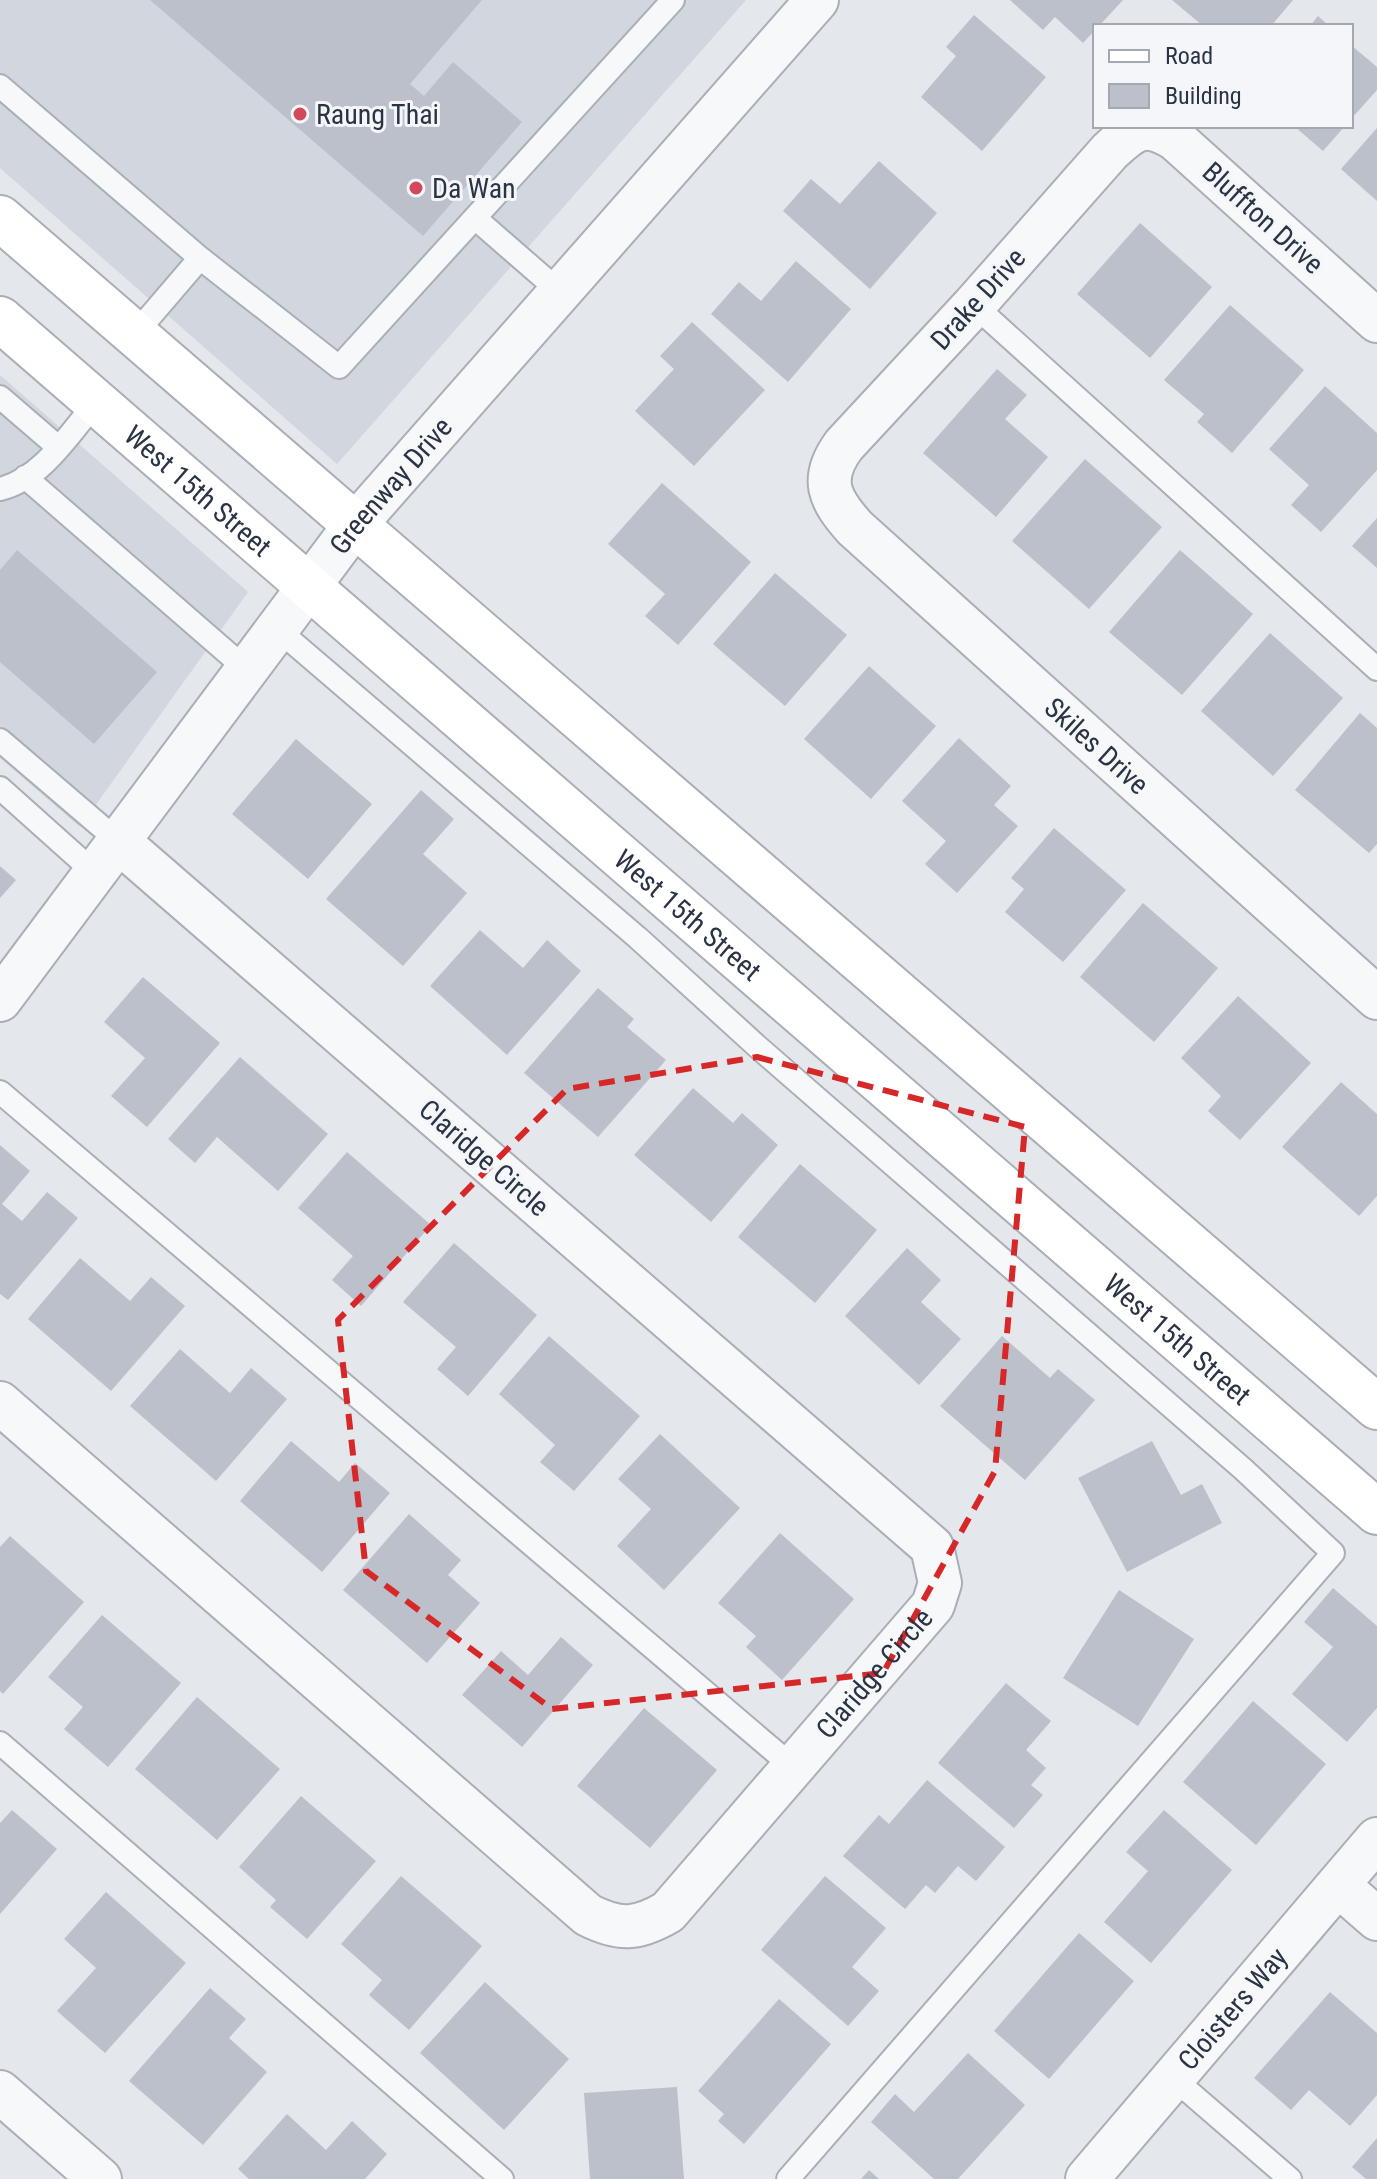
<svg xmlns="http://www.w3.org/2000/svg" width="1377" height="2179" font-family="'Roboto Condensed',sans-serif">
	<style>
		.built { fill: #d2d6de }
		.building { fill: #bbc0ca }
		.lines { fill: none; stroke-linecap: round; stroke-linejoin: round }
		.service-casing { stroke: #a9aeb7; stroke-width: 26 }
		.minor-casing { stroke: #a9aeb7; stroke-width: 46 }
		.secondary-casing { stroke: #a9aeb7; stroke-width: 48 }
		.service { stroke: #f7f8fa; stroke-width: 22 }
		.minor { stroke: #f7f8fa; stroke-width: 42 }
		.secondary { stroke: #fff; stroke-width: 44 }
		.marked { fill: none; stroke: #d62828; stroke-width: 6; stroke-dasharray: 16 10; stroke-linejoin: round }
		.poi-dot { fill: #d1495b; stroke: #f4f6f9; stroke-width: 3 }
		.labels { text-anchor: middle; dominant-baseline: central; stroke-width: 6; stroke-linejoin: round; paint-order: stroke }
		.poi-label { font-size: 28px; fill: #2b3445; stroke: #f4f6f9; text-anchor: start }
		.street-label { font-size: 28px; fill: #2b3445; stroke: #f4f6f9 }
	</style>
	<rect width="100%" height="100%" fill="#e4e7ec"/>
	<path class="built" d="M0,0H746L337,464L0,168Z
		M0,375L248,592L80,827L0,758Z"/>
	<path class="building" d="M150,0H482L410,84L424,96L453,62L522,122L423,236Z
		M1010,0H1123L1099,26H1095V30L1083,43L1055,17L1043,30Z
		M1172,0H1293L1271,26H1203Z
		M974,15L1046,77L982,151L921,97L956,56L946,47Z
		M1318,16L1329,26H1310Z
		M1351,45L1377,67V90L1351,119Z
		M1294,126H1345L1323,151Z
		M1377,128V201L1341,169Z
		M879,161L937,213L870,289L783,211L811,179L840,204Z
		M1140,223L1212,287L1150,358L1077,294Z
		M796,261L851,309L788,382L711,314L739,282L761,301Z
		M1230,305L1304,370L1232,453L1197,422L1204,414L1164,380Z
		M692,322L765,390L694,466L635,411L674,369L660,356Z
		M997,369L1027,395L1005,419L1048,457L996,517L923,453Z
		M1325,386L1377,433V470L1321,532L1291,505L1309,485L1269,449Z
		M1085,459L1162,527L1089,609L1012,541Z
		M662,483L751,562L678,645L645,616L665,594L608,544Z
		M1377,518V568L1352,546Z
		M17,550L157,672L94,744L0,662V570Z
		M1180,550L1253,614L1182,695L1109,632Z
		M775,573L847,635L785,706L713,644Z
		M1270,633L1343,698L1273,776L1201,711Z
		M869,666L936,726L871,799L804,739Z
		M1360,713L1377,728V844L1369,853L1295,790Z
		M959,738L1011,786L994,805L1018,826L957,893L925,864L946,841L902,801Z
		M296,739L372,804L308,879L232,814Z
		M421,790L454,819L423,854L467,893L403,966L326,899Z
		M1054,828L1126,890L1063,962L1005,912L1024,889L1011,878Z
		M0,866L16,880L0,898Z
		M1143,903L1218,968L1154,1042L1080,977Z
		M480,930L523,968L547,940L581,971L507,1055L430,986Z
		M143,977L220,1043L147,1127L111,1096L145,1058L104,1022Z
		M598,988L634,1019L627,1027L666,1060L598,1137L524,1073Z
		M1238,996L1311,1063L1240,1140L1208,1111L1221,1096L1181,1058Z
		M240,1057L328,1134L278,1191L217,1137L195,1163L168,1139Z
		M1341,1082L1377,1114V1196L1359,1216L1282,1147Z
		M693,1088L733,1123L742,1113L778,1145L711,1222L634,1155Z
		M0,1145L30,1171L2,1204L22,1221L47,1192L78,1218L8,1300L0,1294Z
		M347,1152L431,1225L361,1306L332,1280L353,1256L298,1208Z
		M800,1164L877,1230L815,1303L738,1237Z
		M454,1243L537,1315L468,1396L437,1369L456,1347L403,1302Z
		M907,1248L941,1280L921,1302L961,1339L919,1385L845,1316Z
		M80,1258L130,1301L151,1277L185,1306L111,1391L28,1319Z
		M549,1336L640,1416L574,1491L540,1462L555,1445L499,1394Z
		M1002,1336L1050,1378L1058,1369L1095,1400L1025,1480L940,1406Z
		M180,1349L230,1393L251,1368L287,1399L216,1481L130,1406Z
		M660,1434L740,1508L664,1590L617,1546L651,1509L618,1479Z
		M291,1441L339,1482L355,1463L390,1493L322,1572L240,1501Z
		M1152,1441L1181,1495L1202,1484L1222,1523L1127,1572L1078,1478Z
		M409,1514L461,1560L448,1575L480,1603L427,1663L343,1590Z
		M780,1533L854,1599L782,1680L746,1647L756,1636L718,1603Z
		M10,1536L84,1602L3,1694L0,1691V1547Z
		M1333,1588L1377,1626V1708L1347,1742L1292,1694L1333,1647L1304,1622Z
		M1119,1590L1194,1639L1138,1726L1063,1678Z
		M102,1615L181,1683L108,1767L64,1729L83,1707L48,1677Z
		M561,1637L593,1665L522,1747L462,1695L501,1651L528,1675Z
		M1006,1683L1051,1721L1026,1750L1046,1768L1031,1785L1043,1795L1014,1828L938,1763Z
		M197,1697L280,1769L217,1840L135,1769Z
		M1253,1701L1326,1764L1256,1845L1183,1782Z
		M644,1708L717,1770L650,1848L577,1786Z
		M927,1780L1005,1847L976,1881L958,1866L935,1893L926,1885L905,1909L843,1856L879,1815L889,1824Z
		M301,1796L376,1861L307,1939L270,1907L276,1900L239,1867Z
		M12,1810L57,1849L0,1914V1823Z
		M1164,1810L1232,1870L1151,1963L1104,1922L1148,1871L1126,1852Z
		M401,1876L482,1946L409,2030L369,1995L382,1980L341,1944Z
		M825,1876L886,1928L852,1967L879,1991L848,2026L761,1950Z
		M106,1892L186,1963L105,2053L57,2011L96,1968L64,1939Z
		M1079,1933L1134,1981L1049,2079L994,2031Z
		M485,1982L569,2059L504,2130L420,2053Z
		M210,1988L246,2019L229,2038L267,2072L203,2145L129,2081Z
		M1330,1992L1377,2033V2095L1350,2126L1309,2090L1291,2110L1254,2078Z
		M779,1999L831,2044L744,2144L718,2121L724,2114L698,2091Z
		M968,2053L1025,2105L958,2179H934L871,2122L895,2094L914,2112Z
		M677,2087L684,2179H590L584,2093Z
		M287,2114L326,2150L352,2121L387,2154L365,2179H249L238,2169Z
		M1377,2138V2179H1366L1352,2167Z
		M869,2170L879,2179H861Z"/>
	<g class="lines">
		<g class="service-casing">
			<path id="service" d="M0,86L200,258L339,367L673,0
				M475,218L560,292
				M974,305L1377,669
				M135,334L200,258
				M0,397L58,447
				M25,477L246,669
				M0,489C42,479 70,433 97,401
				M276,628L638,938L759,1048L1243,1469L1333,1553L788,2179
				M0,740L118,841
				M0,788L95,873
				M0,1092L793,1767
				M0,1743L502,2179
				M1173,2078L1290,2179"/>
		</g>
		<g class="minor-casing">
			<g id="minor">
				<path id="s1" d="M1377,321L1175,139C1144,121 1135,128 1110,151L974,305L844,445C819,479 829,499 855,528L1377,998"/>
				<path id="s2" d="M0,1000L354,526L817,0"/>
				<path id="s3" d="M0,1403L588,1915C620,1931 637,1930 668,1912L933,1605L940,1583L932,1547L118,841"/>
				<path d="M1338,1885L1377,1919"/>
				<path d="M0,2092L100,2179"/>
				<path id="s4" d="M1087,2179L1377,1839"/>
			</g>
		</g>
		<g class="secondary-casing">
			<g id="secondary">
				<path d="M0,218L1377,1407"/>
				<path id="s5" d="M0,319L1377,1512"/>
			</g>
		</g>
		<use href="#service" class="service"/>
		<use href="#minor" class="minor"/>
		<use href="#secondary" class="secondary"/>
	</g>
	<path class="marked" d="M757,1057L1025,1127L995,1471L883,1673L552,1709L366,1571L338,1320L567,1089Z"/>
	<g class="poi-dot">
		<circle cx="300" cy="114" r="8"/>
		<circle cx="416" cy="188" r="8"/>
	</g>
	<g class="labels">
		<g class="poi-label">
			<text x="316" y="114">Raung Thai</text>
			<text x="432" y="188">Da Wan</text>
		</g>
		<g class="street-label">
			<text transform="translate(1263 218) rotate(42)">Bluffton Drive</text>
			<text transform="translate(978 299) rotate(-48)">Drake Drive</text>
			<text stroke="none"><textPath href="#s2" startOffset="646">Greenway Drive</textPath></text>
			<text stroke="none"><textPath href="#s5" startOffset="262">West 15th Street</textPath></text>
			<text stroke="none"><textPath href="#s1" startOffset="1162">Skiles Drive</textPath></text>
			<text stroke="none"><textPath href="#s5" startOffset="910">West 15th Street</textPath></text>
			<text transform="translate(484 1158) rotate(41)">Claridge Circle</text>
			<text stroke="none"><textPath href="#s5" startOffset="1558">West 15th Street</textPath></text>
			<text stroke="none"><textPath href="#s3" startOffset="1180">Claridge Circle</textPath></text>
			<text stroke="none"><textPath href="#s4" startOffset="224">Cloisters Way</textPath></text>
		</g>
	</g>
	<rect x="1093" y="24" width="260" height="104" fill="#f4f6f9" stroke="#a4a8b1" stroke-width="2"/>
	<rect x="1109" y="50" width="40" height="12" fill="#ffffff" stroke="#a4a8b1" stroke-width="2"/>
	<text x="1165" y="64" font-size="24" fill="#2b3445">Road</text>
	<rect x="1109" y="84" width="40" height="24" fill="#bbc0ca" stroke="#a4a8b1" stroke-width="2"/>
	<text x="1165" y="104" font-size="24" fill="#2b3445">Building</text>
</svg>
